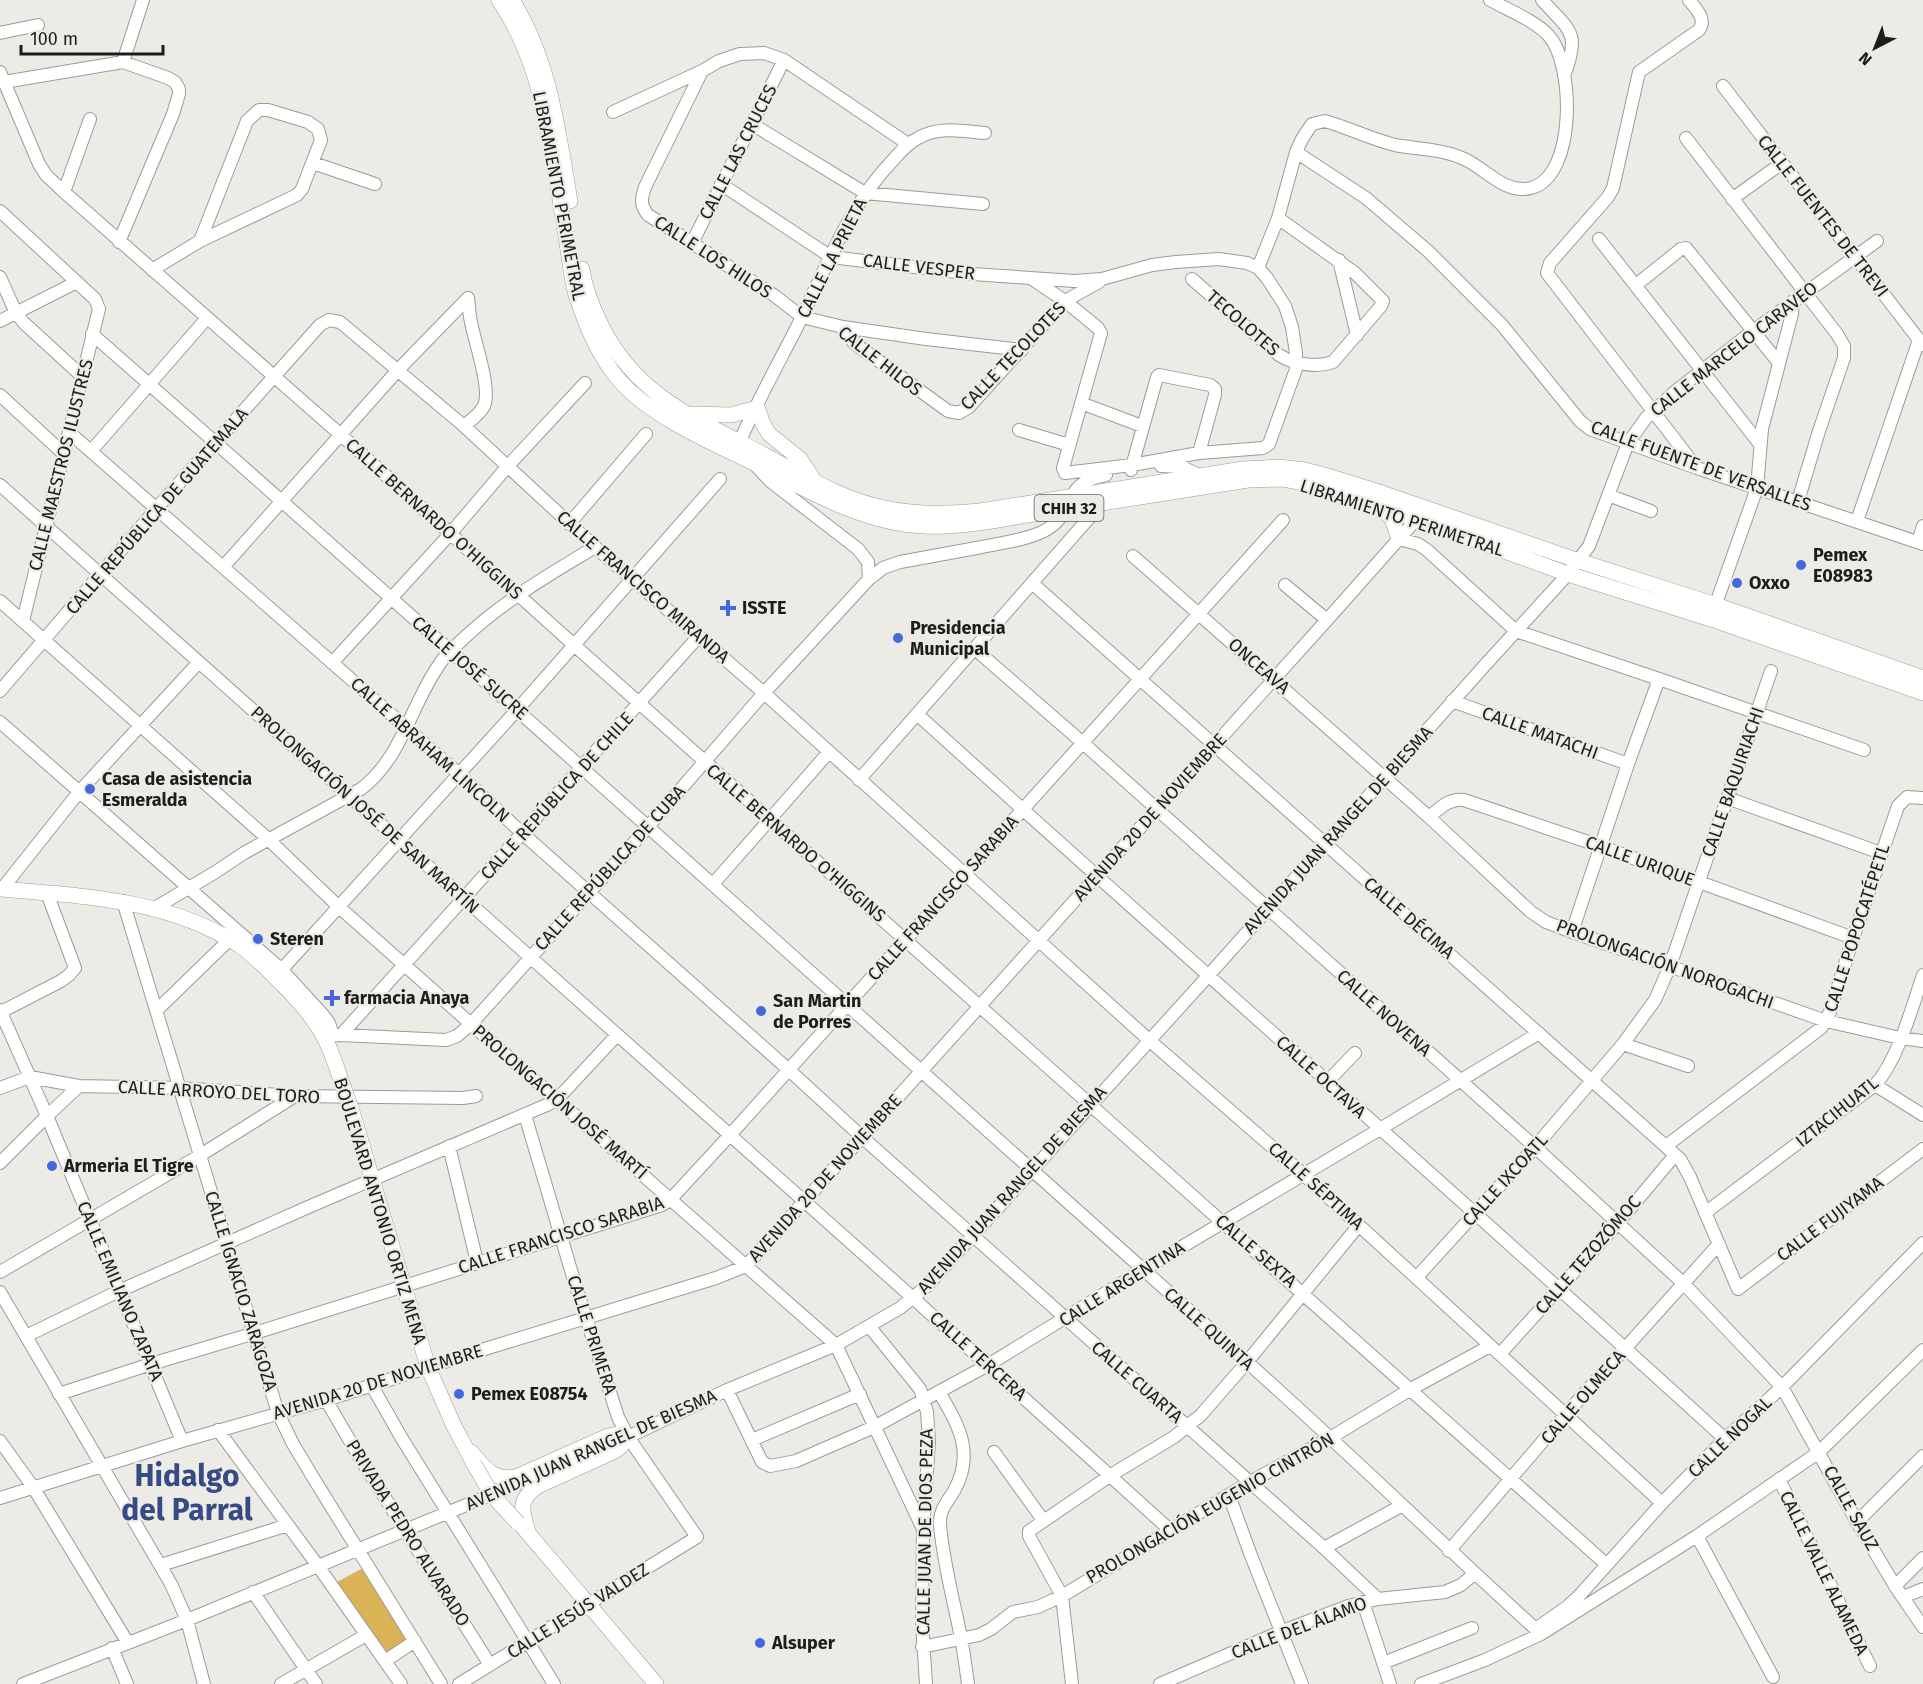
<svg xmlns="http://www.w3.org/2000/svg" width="1923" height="1684" font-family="'Fira Sans',sans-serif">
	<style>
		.park { fill: #d9b356 }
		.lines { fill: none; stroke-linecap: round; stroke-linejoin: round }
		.minor-casing { stroke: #9d9b96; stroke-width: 14 }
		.major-casing { stroke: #9d9b96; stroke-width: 16 }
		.minor { stroke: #fff; stroke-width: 12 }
		.major { stroke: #fff; stroke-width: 15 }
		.major-bridge-casing { stroke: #9d9b96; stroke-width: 16; stroke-linecap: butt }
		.major-bridge { stroke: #fff; stroke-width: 15 }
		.poi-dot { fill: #4569dc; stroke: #edebe6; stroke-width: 2 }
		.labels { text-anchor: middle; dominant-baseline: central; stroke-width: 4.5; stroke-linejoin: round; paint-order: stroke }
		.shield { fill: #edebe6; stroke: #5c5b58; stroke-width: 1.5 }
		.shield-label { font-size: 16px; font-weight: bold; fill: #1e1d1b }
		.street-label { font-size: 18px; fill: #1e1d1b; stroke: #edebe6 }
		.poi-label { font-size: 18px; font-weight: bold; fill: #1e1d1b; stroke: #edebe6; text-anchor: start }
		.town-label { font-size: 30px; font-weight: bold; fill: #364b85; stroke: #edebe6 }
	</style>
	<rect width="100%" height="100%" fill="#edebe6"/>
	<path class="park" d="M363,1568L408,1641L388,1654L337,1582Z"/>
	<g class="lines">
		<g class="minor-casing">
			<path id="minor" d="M1542,0C1570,31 1581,32 1564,76
				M1689,0C1696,9 1707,19 1699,30L1639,72L1613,188L1608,197L1550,263L1547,273L1696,467
				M0,33L38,25
				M123,62L143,0
				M702,71L645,187C641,199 640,205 648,215L775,296L802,317L843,327L854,343L948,411L959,413L969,407L1065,301L1099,282
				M0,72L39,164L46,175L64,192L341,435L574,645L1606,1564
				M4,82L123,62L168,78L175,82L179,89V94L173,114L119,242
				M1723,86L1923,345
				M613,112L702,71L719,61L740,54L764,53L784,60L908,144
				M752,124L865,193L983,204
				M1686,138L1837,334L1844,346V358L1819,431L1798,501
				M1296,152L1366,198L1428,251L1502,325L1580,421L1590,429L1697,468L1923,544
				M313,163L375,184
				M721,184L831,257L973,274L1074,281L1102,279L1152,265L1176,262L1219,259L1247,263L1258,268L1267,278L1285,306L1292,327L1296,353V369L1269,444L1263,448L1199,453L1132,465L1065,473L1063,468L1101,333L1098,328L1065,301L1032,279
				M64,192L90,119
				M1732,199L1782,163
				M0,211L95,299L99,309L23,621
				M1599,239L1759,443
				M692,243L784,60
				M1339,260L1357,335
				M1258,268L1278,218L1296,152L1302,139L1312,124L1325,121C1349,128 1371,139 1395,145C1417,149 1441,149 1462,158C1485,167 1504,195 1531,188C1577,176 1574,64 1549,36C1536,21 1508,10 1490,0
				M152,270L200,241L297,195L302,189L321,140L318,129L308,122L268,110H259L247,121L200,241
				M0,277L16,313L24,323L83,377
				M1192,279L1279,355C1293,364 1316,368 1333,362L1381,306L1383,301L1355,273L1278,218
				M1636,285L1681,249L1686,248L1779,363
				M0,321L77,282
				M843,327L926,339L1022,350
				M92,334C480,674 862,1019 1247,1362C1347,1451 1442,1544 1541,1634
				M0,395L64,454
				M1081,403L1142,426
				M464,426C470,421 480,414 484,406C492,388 473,338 470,317C469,311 469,304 468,298
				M1019,430L1069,445
				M70,433L458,773L522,833L789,1070L862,1137L1324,1548L1378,1599
				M737,448C754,407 776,368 796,329C825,271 848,206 894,159C901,151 908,143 918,138C939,126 962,131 985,133
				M92,450L207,318
				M1161,466L1182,467L1199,475
				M757,467L770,481L858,549L868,562L869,579
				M1131,470L1157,377L1159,375L1210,385L1215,389V395L1199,453
				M0,485L913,1298L1170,1530
				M1608,495L1651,511
				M1857,521L1919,340
				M569,524L646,434
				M1399,539L1418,544L1427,550L1516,631L1659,679L1864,750
				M1918,542L1923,526
				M1133,556L1429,817L1531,912L1546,922L1572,932L1826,1021L1900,1038L1923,1041
				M224,566L398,370L468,298
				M1032,583L1680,1159L1690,1177L1738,1289L1923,1149
				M1285,585L1327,620
				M0,601L268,839L339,907L471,1024L836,1345L923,1529
				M1713,612L1757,488L1762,429L1792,314L1793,301
				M975,649L1083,743L1535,1147L1683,1283L1782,1387L1857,1522L1895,1586L1923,1627
				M332,663L450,534L507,467L585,383
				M0,691L157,508L320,325L329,320L340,322L464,426L595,547L764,693L1149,1040L1303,1174L1662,1503
				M1452,701L1628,764
				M917,714C1185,957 1458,1195 1725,1439
				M0,722L282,970L323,1015L329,1023L333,1035
				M859,780L1104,501
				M1727,798L1881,853
				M1429,817C1440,808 1449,798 1464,800L1600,846L1853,938
				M713,884L829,752
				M2,889L79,792L199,662
				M123,901L278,1413L293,1444L314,1479L441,1684
				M153,909L214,873L244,853L361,789C403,757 411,703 441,662C447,653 456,646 463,639C503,601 549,575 595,547
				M1572,932L1628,764L1659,679
				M275,977L517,710L720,479
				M0,1010L47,1116L182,1441
				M157,1010L229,940
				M1,1012L61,981L69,975L75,968L47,893
				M341,1035L699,636
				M324,1036L341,1035L446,1040L457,1036L471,1024L648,827L764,693L869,579L883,568L900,562C927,557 955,552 982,547C1002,543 1026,540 1044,531C1078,513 1059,483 1106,475
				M1623,1044L1688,1066
				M1327,1082L1355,1053
				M1875,1085L1923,1115
				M0,1088L30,1077L79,1086L179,1088L295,1096L463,1098L476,1096
				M449,1146L477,1262
				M1666,1146L1821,1028L1830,1012L1853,938L1898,806L1907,797L1923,798
				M0,1163L47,1116L79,1086
				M1705,1213L1875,1085C1898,1060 1912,1007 1923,975
				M0,1272L199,1156L295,1096
				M1417,1277L1535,1147L1623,1044L1655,1000L1670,966L1771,671
				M0,1292L171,1584L187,1620L204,1684
				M869,1326L920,1389L927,1412L929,1442L923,1529L922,1623L926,1684
				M26,1336L119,1291L306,1208L549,1104L563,1093L617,1035
				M1500,1354L1618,1223L1675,1155
				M372,1386L401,1437L554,1684
				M727,1390L762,1462L770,1466L796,1461L874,1427L988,1365L1143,1270L1380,1129L1539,1033
				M939,1392C959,1426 975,1453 954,1491C947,1502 939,1511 940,1524C943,1563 954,1601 961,1638C964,1653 966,1669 968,1684
				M59,1394L151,1364L255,1333L662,1205L670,1200L730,1135L1283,520
				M326,1400L360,1458L490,1665
				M218,1430L318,1566L401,1684
				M752,1440L860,1394
				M0,1441L33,1487L128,1643
				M994,1452L1043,1520
				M1779,1479L1870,1666
				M1229,1495L1250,1553L1302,1684
				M0,1498L182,1441L326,1400L488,1348L716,1278L746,1266L1327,620L1421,514
				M1857,1522L1923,1456
				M1697,1536L1773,1677
				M1324,1548L1401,1506
				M1449,1551L1566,1414L1719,1244
				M161,1565L288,1525
				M1895,1586L1923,1558
				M253,1592L316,1684
				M1903,1597L1923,1589
				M1363,1602L1390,1684
				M1537,1628L1567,1607L1579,1596L1662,1503L1725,1439L1782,1387L1923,1243
				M922,1647L979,1635L991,1629L1013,1612L1038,1607L1062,1596L1250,1482L1330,1438L1411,1389L1490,1346
				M112,1648L127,1684
				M385,1661L415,1641
				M1383,1663L1472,1628
				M23,1684L187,1620L488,1496L628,1437L727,1390L836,1345L900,1308L927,1286L1208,976L1486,664L1568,574L1589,546L1628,443L1646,418L1677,390L1753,331L1877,241
				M281,1684L366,1635
				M459,1684L697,1537L628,1437L618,1417L573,1277L525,1115
				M1072,1684L1062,1596L1029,1536V1531L1111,1475L1174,1437L1201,1415L1247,1362L1359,1225
				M1160,1684L1280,1632L1348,1606L1378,1599L1445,1592L1461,1585L1474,1574
				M1421,1684L1485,1660L1541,1634L1697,1536L1819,1452L1923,1350"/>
		</g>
		<g class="major-casing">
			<path id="major" d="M499,0C546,69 552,156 566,236C569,255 571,276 576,295C586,325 598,356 620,381C652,417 709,441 752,462C806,489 861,523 923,526C964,528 1005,518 1046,512C1113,501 1180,491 1248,480L1283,479L1321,487L1416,519L1568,574L1711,619L1923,693
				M512,0C550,61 558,131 570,201
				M582,269C585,290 593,309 603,329C640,400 702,421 768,457C806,477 843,500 885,508C917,515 947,514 980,511L1243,469L1279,467L1305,470L1324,475L1382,493L1579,561L1716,605L1923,678
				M757,407L763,424L769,434L800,459L815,482
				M692,414L731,415L757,408
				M1381,507L1392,519L1399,539
				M0,889C82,896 168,899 239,945C255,956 269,971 283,985C298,1000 313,1017 323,1035C332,1051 337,1069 343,1086
				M351,1108L428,1367L453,1424L474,1464
				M471,1452C485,1468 492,1481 516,1477L608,1436L618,1434L628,1437L620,1447L615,1451L538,1486C517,1500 522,1510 528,1532
				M522,1526L656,1684"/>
		</g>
		<use href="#minor" class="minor"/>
		<use href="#major" class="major"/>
		<g class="major-bridge-casing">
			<path id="major-bridge" d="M343,1086L351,1108
				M474,1464L492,1495L518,1523"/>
		</g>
		<use href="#major-bridge" class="major-bridge"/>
	</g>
	<g class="poi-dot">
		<circle cx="1801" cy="565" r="6"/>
		<circle cx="1737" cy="583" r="6"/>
		<path d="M725 599h6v6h6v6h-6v6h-6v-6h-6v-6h6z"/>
		<circle cx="898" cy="638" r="6"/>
		<circle cx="90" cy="789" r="6"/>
		<circle cx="258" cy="939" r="6"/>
		<path d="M329 989h6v6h6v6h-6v6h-6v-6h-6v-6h6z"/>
		<circle cx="761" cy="1011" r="6"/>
		<circle cx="52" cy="1166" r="6"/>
		<circle cx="459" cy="1394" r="6"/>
		<circle cx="760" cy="1643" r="6"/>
	</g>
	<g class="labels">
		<rect class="shield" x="1034.5" y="495" width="69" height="26" rx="4.5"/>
		<g class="shield-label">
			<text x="1069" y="508">CHIH 32</text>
		</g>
		<g class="street-label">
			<text transform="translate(738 152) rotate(-63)">CALLE LAS CRUCES</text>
			<text transform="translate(559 196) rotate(79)">LIBRAMIENTO PERIMETRAL</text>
			<text transform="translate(1823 216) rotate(52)">CALLE FUENTES DE TREVI</text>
			<text transform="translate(713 257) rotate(33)">CALLE LOS HILOS</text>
			<text transform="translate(832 258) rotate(-63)">CALLE LA PRIETA</text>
			<text transform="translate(919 267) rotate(7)">CALLE VESPER</text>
			<text transform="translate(1243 323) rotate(41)">TECOLOTES</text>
			<text transform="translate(1734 349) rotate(-38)">CALLE MARCELO CARAVEO</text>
			<text transform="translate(1013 356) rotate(-46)">CALLE TECOLOTES</text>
			<text transform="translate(880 361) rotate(38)">CALLE HILOS</text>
			<text transform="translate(61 465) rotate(-76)">CALLE MAESTROS ILUSTRES</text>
			<text transform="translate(1701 466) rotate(20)">CALLE FUENTE DE VERSALLES</text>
			<text transform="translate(157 511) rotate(-49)">CALLE REPÚBLICA DE GUATEMALA</text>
			<text transform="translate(1402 518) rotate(18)">LIBRAMIENTO PERIMETRAL</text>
			<text transform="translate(434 519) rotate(42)">CALLE BERNARDO O'HIGGINS</text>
			<text transform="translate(643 587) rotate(41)">CALLE FRANCISCO MIRANDA</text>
			<text transform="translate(1259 666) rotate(41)">ONCEAVA</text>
			<text transform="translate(470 668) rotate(41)">CALLE JOSÉ SUCRE</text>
			<text transform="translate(1540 733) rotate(20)">CALLE MATACHI</text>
			<text transform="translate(430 750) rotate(42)">CALLE ABRAHAM LINCOLN</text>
			<text transform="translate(1733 782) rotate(-71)">CALLE BAQUIRIACHI</text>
			<text transform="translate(557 796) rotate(-48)">CALLE REPÚBLICA DE CHILE</text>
			<text transform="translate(365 810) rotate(42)">PROLONGACIÓN JOSÉ DE SAN MARTÍN</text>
			<text transform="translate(1150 817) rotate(-48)">AVENIDA 20 DE NOVIEMBRE</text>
			<text transform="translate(1338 830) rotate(-48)">AVENIDA JUAN RANGEL DE BIESMA</text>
			<text transform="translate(796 843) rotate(41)">CALLE BERNARDO O'HIGGINS</text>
			<text transform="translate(1640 861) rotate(20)">CALLE URIQUE</text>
			<text transform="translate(610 868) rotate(-48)">CALLE REPÚBLICA DE CUBA</text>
			<text transform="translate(943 898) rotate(-48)">CALLE FRANCISCO SARABIA</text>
			<text transform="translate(1409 918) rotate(41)">CALLE DÉCIMA</text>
			<text transform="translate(1857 928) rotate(-72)">CALLE POPOCATÉPETL</text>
			<text transform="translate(1665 964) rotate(20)">PROLONGACIÓN NOROGACHI</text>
			<text transform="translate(1384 1013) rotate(42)">CALLE NOVENA</text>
			<text transform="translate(1321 1077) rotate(42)">CALLE OCTAVA</text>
			<text transform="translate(219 1092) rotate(3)">CALLE ARROYO DEL TORO</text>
			<text transform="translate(560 1102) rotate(41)">PROLONGACIÓN JOSÉ MARTÍ</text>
			<text transform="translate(1837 1112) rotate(-39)">IZTACIHUATL</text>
			<text transform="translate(825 1178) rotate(-48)">AVENIDA 20 DE NOVIEMBRE</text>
			<text transform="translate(1505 1180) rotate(-48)">CALLE IXCOATL</text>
			<text transform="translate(1316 1186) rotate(42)">CALLE SÉPTIMA</text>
			<text transform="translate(1012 1190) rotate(-48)">AVENIDA JUAN RANGEL DE BIESMA</text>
			<text transform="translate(380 1211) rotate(73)">BOULEVARD ANTONIO ORTIZ MENA</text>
			<text transform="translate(1830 1219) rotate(-37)">CALLE FUJIYAMA</text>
			<text transform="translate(561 1235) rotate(-18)">CALLE FRANCISCO SARABIA</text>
			<text transform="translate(1256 1251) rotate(41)">CALLE SEXTA</text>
			<text transform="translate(1588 1255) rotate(-49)">CALLE TEZOZÓMOC</text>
			<text transform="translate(1122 1284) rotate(-32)">CALLE ARGENTINA</text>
			<text transform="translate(120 1291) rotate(67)">CALLE EMILIANO ZAPATA</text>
			<text transform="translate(241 1291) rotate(73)">CALLE IGNACIO ZARAGOZA</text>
			<text transform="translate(1209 1329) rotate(42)">CALLE QUINTA</text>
			<text transform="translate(592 1335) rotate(72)">CALLE PRIMERA</text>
			<text transform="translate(978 1356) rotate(42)">CALLE TERCERA</text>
			<text transform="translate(378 1382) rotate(-17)">AVENIDA 20 DE NOVIEMBRE</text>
			<text transform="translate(1137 1382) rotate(41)">CALLE CUARTA</text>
			<text transform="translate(1583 1397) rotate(-49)">CALLE OLMECA</text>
			<text transform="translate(1730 1437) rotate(-44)">CALLE NOGAL</text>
			<text transform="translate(591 1450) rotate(-24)">AVENIDA JUAN RANGEL DE BIESMA</text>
			<text transform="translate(1210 1508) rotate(-30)">PROLONGACIÓN EUGENIO CINTRÓN</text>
			<text transform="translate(1851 1508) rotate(61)">CALLE SAUZ</text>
			<text transform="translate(925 1532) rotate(-89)">CALLE JUAN DE DIOS PEZA</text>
			<text transform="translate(408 1533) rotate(58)">PRIVADA PEDRO ALVARADO</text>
			<text transform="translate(1824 1573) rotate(64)">CALLE VALLE ALAMEDA</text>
			<text transform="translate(578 1611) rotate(-32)">CALLE JESÚS VALDEZ</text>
			<text transform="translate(1299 1628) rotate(-21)">CALLE DEL ÁLAMO</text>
		</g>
		<g class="poi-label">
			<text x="1813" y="555">Pemex<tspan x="1813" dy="21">E08983</tspan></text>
			<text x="1749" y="583">Oxxo</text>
			<text x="742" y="608">ISSTE</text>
			<text x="910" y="628">Presidencia<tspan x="910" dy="21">Municipal</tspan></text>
			<text x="102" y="779">Casa de asistencia<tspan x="102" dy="21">Esmeralda</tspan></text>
			<text x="270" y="939">Steren</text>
			<text x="344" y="998">farmacia Anaya</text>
			<text x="773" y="1001">San Martin<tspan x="773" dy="21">de Porres</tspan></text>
			<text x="64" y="1166">Armeria El Tigre</text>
			<text x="471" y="1394">Pemex E08754</text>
			<text x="772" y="1643">Alsuper</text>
		</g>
		<g class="town-label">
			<text x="187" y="1476">Hidalgo<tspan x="187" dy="34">del Parral</tspan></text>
		</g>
	</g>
	<g transform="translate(1875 48) rotate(222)" stroke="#edebe6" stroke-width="4.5" paint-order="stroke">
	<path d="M0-4.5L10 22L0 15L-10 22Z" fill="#1e1d1b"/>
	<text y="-9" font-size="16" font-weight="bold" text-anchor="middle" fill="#1e1d1b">N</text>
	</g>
	<path d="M21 45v9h142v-9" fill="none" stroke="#1e1d1b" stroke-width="3"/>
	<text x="30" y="45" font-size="18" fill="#1e1d1b" stroke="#edebe6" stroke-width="4.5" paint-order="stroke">100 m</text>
</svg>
